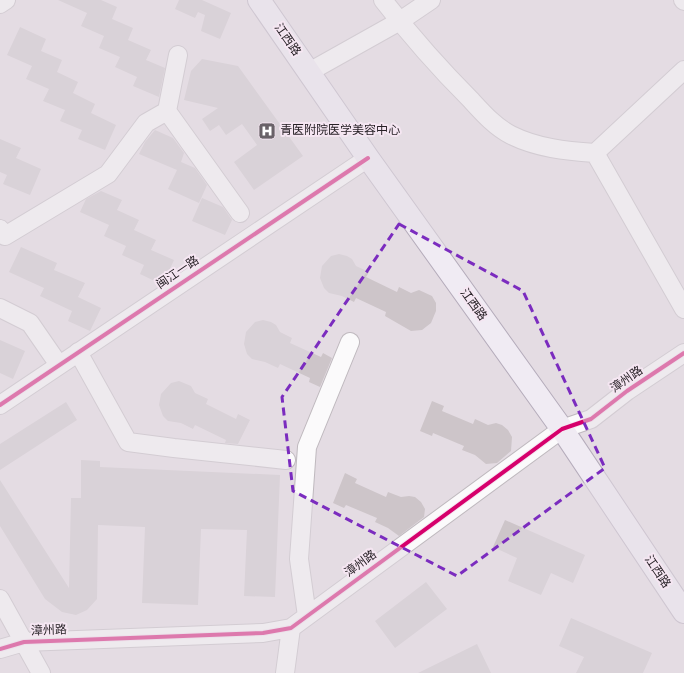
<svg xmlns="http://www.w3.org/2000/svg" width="684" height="673" font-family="Overpass,'Noto Sans SC',sans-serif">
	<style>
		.building { fill: #cdc5c9 }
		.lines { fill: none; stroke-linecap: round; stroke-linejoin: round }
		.minor-casing { stroke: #bfb9be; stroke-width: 20 }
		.major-casing { stroke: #b5acbb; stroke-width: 24 }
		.minor { stroke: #fbfafb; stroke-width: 18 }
		.major { stroke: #f0ebf3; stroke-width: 22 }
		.cycleway-casing { stroke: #f5e6f2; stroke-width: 6 }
		.cycleway { stroke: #d6006c; stroke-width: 4 }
		.marked { fill: none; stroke: #7b2cbf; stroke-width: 3; stroke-dasharray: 8 5; stroke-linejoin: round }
		.labels { text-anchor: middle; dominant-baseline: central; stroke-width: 4; stroke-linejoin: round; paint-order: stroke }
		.street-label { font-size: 12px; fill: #272126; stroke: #f5e6f2 }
		.poi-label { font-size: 12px; fill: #272126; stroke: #f5e6f2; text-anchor: start }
	</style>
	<rect width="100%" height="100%" fill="#e4dce3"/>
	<path class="building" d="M58,0H101L117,7L112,19L133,28L128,40L151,50L146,60L165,68L159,97L133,86L137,77L115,67L120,57L99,48L104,36L81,26L87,13Z
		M179,0H202L231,13L220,39L201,31L205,15L198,12L195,18L175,9Z
		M20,27L46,39L41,51L62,60L57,72L78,82L73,93L95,104L91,113L116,125L105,150L78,139L82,130L60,121L65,110L43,101L49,89L26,79L32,66L7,55Z
		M202,59L238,66L303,156L254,190L234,162L257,145L242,124L226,135L219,125L210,131L202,119L218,108L184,100L191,71Z
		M155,130L173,138L184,153L181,162L195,168L207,185L199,203L168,189L177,170L139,154L145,142Z
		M0,139L21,148L16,158L41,169L30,195L3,184L7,175L0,172Z
		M101,191L122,200L117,210L139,220L134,230L156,240L151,250L174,260L164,282L161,284L140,274L144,265L122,255L126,246L104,236L109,225L80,212L86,199Z
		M202,198L223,207L232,220L225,235L192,221Z
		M21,247L57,263L54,270L85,283L78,297L101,308L90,331L68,321L72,311L40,296L44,288L9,272Z
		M339,254L347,256L352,259L356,266L369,272L366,277L397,292L399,287L411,293L419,290L432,296L436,303V311L431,323L422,330L411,331L385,316L386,312L356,298L354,302L342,296L329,293L324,288L320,278L322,266L331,256Z
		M263,320L271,322L276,325L280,332L292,338L290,343L321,357L323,353L332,358L320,387L309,382L310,378L280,364L278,368L265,362L252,359L247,354L244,344L246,332L255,322Z
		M0,340L25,351L13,379L0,373Z
		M179,381L191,386L195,393L208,399L206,404L236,419L238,414L250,420L238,444L225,443L226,440L195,425L193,429L181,423L168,421L163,416L159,405L161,394L171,383Z
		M432,401L444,406L442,411L473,424L475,419L488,425L496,423L502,425L508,430L512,437L511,451L497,463L486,464L475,455L462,450L464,446L433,433L432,436L420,431Z
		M66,402L77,420L0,470V444Z
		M81,460L100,461V467L280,475L275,597L244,596L247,530L201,529L198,605L142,603L145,527L98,525L97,599L87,610L76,615L62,612L45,599L0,526V480L69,588L71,498H81Z
		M345,473L357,479L355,483L386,497L388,492L401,497L409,496L415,497L421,502L425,509L424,517L399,536L388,528L375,522L377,518L346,505L344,508L333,503Z
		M505,520L585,555L573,583L551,573L541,595L508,581L517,558L493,547Z
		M426,582L447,609L395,648L375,621Z
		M571,618L652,653L643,673H576L584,657L559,646Z
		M477,644L491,673H418Z"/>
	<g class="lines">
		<g class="minor-casing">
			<path id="minor" d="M383,0C410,35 439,68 470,99C482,112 495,127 511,135C537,148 566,151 595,153L684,70
				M683,0L684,1
				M0,4L6,0
				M309,72L400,21L431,0
				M167,111L240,213
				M595,153L684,309
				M0,229L5,236L108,174L146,123L167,111L178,55
				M0,308L30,323L59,365
				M78,352L128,442L174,448L286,460
				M0,405L368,158
				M0,599L41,673
				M307,616L299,559L307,447L350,342
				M0,649L24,642L263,633L291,628L562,429L591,419L627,391L684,353
				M285,673L291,628"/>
		</g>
		<g class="major-casing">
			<path id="major" d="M259,0L368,158L562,429L684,612"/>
		</g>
		<use href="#minor" class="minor"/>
		<use href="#major" class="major"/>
		<g class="cycleway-casing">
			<path id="cycleway" d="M0,405L368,158
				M0,649L24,642L263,633L291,628L562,429L591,419L627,391L684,353"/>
		</g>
		<use href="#cycleway" class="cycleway"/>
	</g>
	<path d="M0 0H684V673H0ZM399,224L523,291L605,468L457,576L293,491L282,397Z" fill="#e4dce3" fill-opacity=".55" fill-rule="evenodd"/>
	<path class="marked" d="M399,224L523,291L605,468L457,576L293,491L282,397Z"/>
	<defs>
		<g id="hospital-square" transform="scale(0.9)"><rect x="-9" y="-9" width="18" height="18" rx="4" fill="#696268" stroke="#f5e6f2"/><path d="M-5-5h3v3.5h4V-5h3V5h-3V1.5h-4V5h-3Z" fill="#fff"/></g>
	</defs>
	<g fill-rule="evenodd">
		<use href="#hospital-square" x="267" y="131"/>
	</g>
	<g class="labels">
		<g class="street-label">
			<text transform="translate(287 40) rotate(55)">江西路</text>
			<text transform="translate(178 273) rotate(-34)">闽江一路</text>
			<text transform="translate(473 305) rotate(54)">江西路</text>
			<text transform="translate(627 380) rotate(-35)">漳州路</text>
			<text transform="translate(361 564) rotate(-36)">漳州路</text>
			<text transform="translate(657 572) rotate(56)">江西路</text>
			<text transform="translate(49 631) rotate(-2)">漳州路</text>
		</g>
		<g class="poi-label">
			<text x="280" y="131">青医附院医学美容中心</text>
		</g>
	</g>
</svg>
